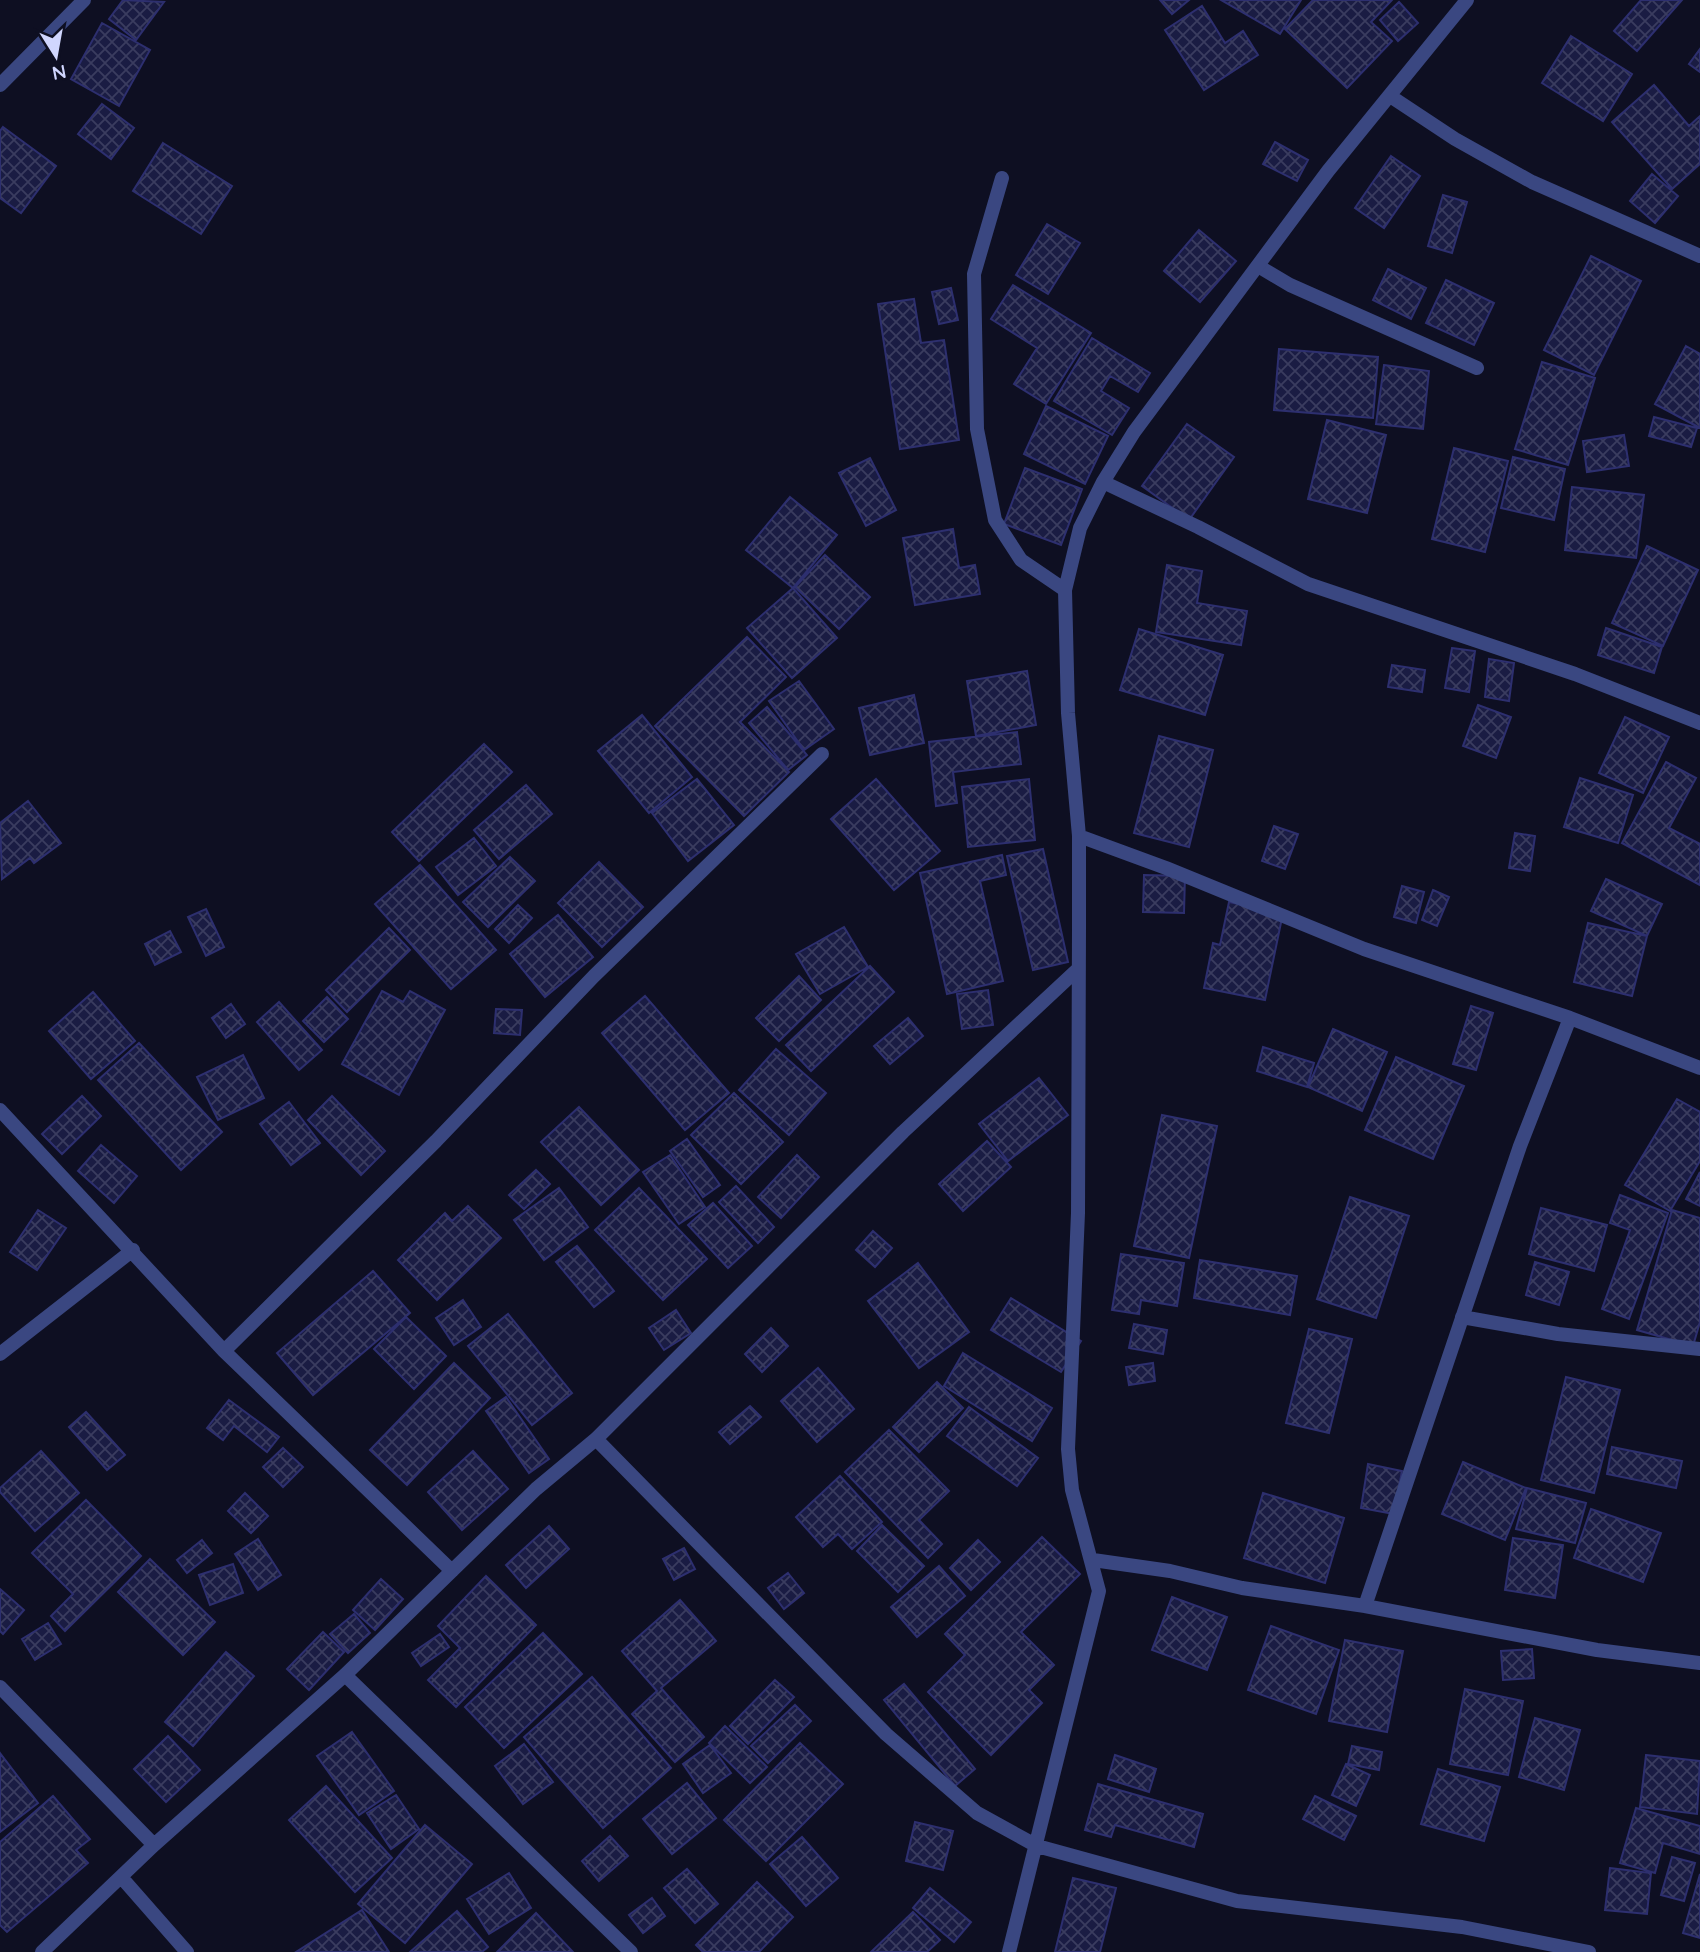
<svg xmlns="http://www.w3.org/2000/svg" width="1700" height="1952" font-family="Quicksand,sans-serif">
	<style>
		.building { fill: url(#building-cross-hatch); stroke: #2d2f6f; stroke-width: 2 }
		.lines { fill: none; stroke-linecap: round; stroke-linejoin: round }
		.service { stroke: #3a4781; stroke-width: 14 }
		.minor { stroke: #3a4781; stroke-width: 14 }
	</style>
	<defs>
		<pattern id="building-cross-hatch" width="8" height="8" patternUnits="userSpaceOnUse" patternTransform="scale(1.75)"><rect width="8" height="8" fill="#1a1c43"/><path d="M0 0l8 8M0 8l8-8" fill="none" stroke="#3a3c5f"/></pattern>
	</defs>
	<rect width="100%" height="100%" fill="#0e0f22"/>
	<path class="building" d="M123,0L164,2L136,40L109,19Z
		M1160,0H1189L1172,14Z
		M1221,0H1301L1280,34Z
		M1313,0H1392L1371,22L1392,41L1347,88L1285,29Z
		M1641,0H1682L1637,51L1614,31Z
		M1399,2L1418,23L1398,41L1380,20Z
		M1202,6L1225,43L1243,31L1258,55L1204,90L1165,30Z
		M102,23L150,50L119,106L71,79Z
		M1571,36L1632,74L1603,121L1542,83Z
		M1700,49V72L1689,64Z
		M1654,85L1689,126L1700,116V164L1672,189L1612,122Z
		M102,104L134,128L111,159L78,134Z
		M3,127L56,166L21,213L0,198V131Z
		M1275,142L1308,160L1297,181L1263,164Z
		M163,143L232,186L201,234L133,191Z
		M1391,156L1420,176L1384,228L1355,208Z
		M1652,174L1678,196L1655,223L1630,201Z
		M1443,195L1467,202L1452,253L1428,246Z
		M1047,224L1080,243L1048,294L1016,275Z
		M1199,230L1236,261L1200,302L1164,271Z
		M1591,256L1641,281L1594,375L1544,350Z
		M1388,269L1426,288L1411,319L1373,300Z
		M1446,280L1494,303L1474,345L1426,323Z
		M1013,285L1091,333L1046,404L1014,384L1037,348L991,319Z
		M951,288L958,320L939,324L932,292Z
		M914,299L921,343L944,340L959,440L900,449L878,304Z
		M1092,338L1150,373L1138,392L1110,376L1101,391L1129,408L1112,435L1054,401Z
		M1686,346L1700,354V428L1655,404Z
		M1279,349L1378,357L1373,418L1274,410Z
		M1542,362L1595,378L1568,465L1515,449Z
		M1384,365L1429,371L1423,429L1376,424Z
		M1046,406L1108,436L1085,484L1024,454Z
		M1654,417L1697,428L1691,447L1649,436Z
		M1327,420L1386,435L1367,513L1308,499Z
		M1187,424L1234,457L1189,520L1142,486Z
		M1624,435L1629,466L1587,472L1583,441Z
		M1454,448L1508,461L1485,552L1432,539Z
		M1513,457L1565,469L1554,520L1501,508Z
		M870,458L896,510L866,526L839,473Z
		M1025,468L1082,489L1061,545L1004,524Z
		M1572,487L1644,495L1636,558L1565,550Z
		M790,497L837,535L793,588L746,550Z
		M953,529L959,568L975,565L980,594L915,605L903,538Z
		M1647,546L1698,570L1663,646L1612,623Z
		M825,555L870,597L839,629L795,587Z
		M1167,565L1202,571L1197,603L1247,611L1241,645L1156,632Z
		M793,588L837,638L792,678L747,628Z
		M1606,628L1662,647L1654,673L1598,655Z
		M1139,629L1223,655L1205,715L1120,690Z
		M747,637L786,677L740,722L789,772L744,816L655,726Z
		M1452,648L1475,651L1469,692L1445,688Z
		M1489,659L1514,663L1509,701L1485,697Z
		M1392,665L1425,670L1422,692L1388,687Z
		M1027,671L1036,725L976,736L967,681Z
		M799,681L834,729L804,750L769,701Z
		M914,695L924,743L870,755L859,708Z
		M1478,705L1511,717L1496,758L1463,746Z
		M767,707L807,755L788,770L749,723Z
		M642,715L692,777L649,813L598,751Z
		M1625,717L1669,737L1643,793L1599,773Z
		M1017,732L1021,764L953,772L957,803L936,806L929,742Z
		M1159,736L1213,750L1189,847L1134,833Z
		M484,744L512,772L419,861L392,832Z
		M1666,762L1696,778L1669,828L1700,844V885L1622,843Z
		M1580,778L1633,795L1618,843L1564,827Z
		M697,779L734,825L688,861L652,813Z
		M876,779L940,851L894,890L831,819Z
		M1029,779L1035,840L968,847L962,787Z
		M526,785L552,814L499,859L474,830Z
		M28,801L61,843L34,863L30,858L2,879L0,823Z
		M1274,826L1298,834L1285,869L1262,861Z
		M1515,833L1535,836L1530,871L1509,868Z
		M474,838L496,866L458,895L436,867Z
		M1043,849L1068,962L1033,970L1007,856Z
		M1002,855L1006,875L980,881L1003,981L947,994L920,873Z
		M510,857L535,881L488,927L463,902Z
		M599,862L643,907L602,947L558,903Z
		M420,865L496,950L451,989L375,904Z
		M1144,875L1185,876L1184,913L1143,912Z
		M1606,879L1662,904L1647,936L1591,911Z
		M1402,886L1424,892L1416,923L1394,917Z
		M1433,890L1449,897L1437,926L1422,920Z
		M1229,902L1283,913L1265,1000L1204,988L1213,943L1220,945Z
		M518,905L532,918L509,943L495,929Z
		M206,909L224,947L206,956L188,917Z
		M558,915L593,957L545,997L510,954Z
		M1588,923L1647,936L1632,996L1574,982Z
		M844,927L868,967L820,994L796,954Z
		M389,928L410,950L347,1012L326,990Z
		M170,931L181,952L155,965L145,944Z
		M870,966L894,992L811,1071L786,1045Z
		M799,976L821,1000L779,1041L756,1018Z
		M988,990L993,1025L962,1029L957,994Z
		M382,991L403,1002L410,991L445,1010L399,1095L342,1064Z
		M93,992L135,1041L91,1079L49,1031Z
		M645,996L729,1093L685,1130L602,1033Z
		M327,997L348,1019L324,1042L303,1021Z
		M279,1002L322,1050L299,1070L257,1022Z
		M231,1004L245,1024L226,1038L212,1018Z
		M1471,1006L1493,1013L1476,1070L1453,1064Z
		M496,1009L522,1010L520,1035L494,1033Z
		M908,1018L923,1036L890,1064L874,1046Z
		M1333,1029L1387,1052L1362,1111L1308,1087Z
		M139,1043L222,1132L181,1170L98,1080Z
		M1263,1047L1314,1063L1307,1087L1257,1071Z
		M776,1049L826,1093L789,1135L739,1090Z
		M243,1055L264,1098L218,1120L197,1077Z
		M1396,1057L1464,1086L1433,1159L1365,1130Z
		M1039,1078L1068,1115L1008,1161L979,1124Z
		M734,1093L783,1142L741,1184L691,1135Z
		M82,1096L101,1116L62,1154L42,1134Z
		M332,1096L385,1151L361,1175L308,1120Z
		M1677,1099L1700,1112V1161L1670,1211L1625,1185Z
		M289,1102L320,1143L291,1165L260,1124Z
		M579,1107L639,1170L601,1205L541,1142Z
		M1162,1115L1217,1126L1189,1258L1134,1246Z
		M687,1139L720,1185L703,1197L670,1151Z
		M987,1141L1011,1167L963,1211L939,1184Z
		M101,1145L137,1176L114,1203L78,1171Z
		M670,1155L705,1207L679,1224L643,1172Z
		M797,1155L819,1177L781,1218L758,1197Z
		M536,1170L550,1184L524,1209L509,1195Z
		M1700,1172V1206L1686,1199Z
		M736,1186L774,1227L758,1243L719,1202Z
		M559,1188L588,1227L544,1260L514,1220Z
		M639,1188L707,1259L663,1300L595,1230Z
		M1620,1195L1668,1213L1629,1319L1602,1309L1630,1230L1610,1223Z
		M1350,1197L1409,1216L1376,1318L1317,1299Z
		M713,1203L752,1246L728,1268L688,1225Z
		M468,1206L501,1238L437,1300L398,1260L445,1213L452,1221Z
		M1541,1208L1607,1225L1594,1271L1529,1254Z
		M38,1210L66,1228L37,1270L10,1252Z
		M1672,1210L1700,1218V1322L1693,1346L1637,1330Z
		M873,1231L892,1248L875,1267L856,1250Z
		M577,1246L614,1291L594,1307L556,1262Z
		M1121,1254L1184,1263L1177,1306L1141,1300L1139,1314L1112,1310Z
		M1200,1260L1297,1276L1290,1315L1194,1298Z
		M1535,1262L1569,1272L1559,1305L1526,1295Z
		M918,1263L969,1332L919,1368L868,1301Z
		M373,1271L410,1313L313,1395L277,1353Z
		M1011,1298L1081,1341L1061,1372L991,1330Z
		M463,1300L481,1327L454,1345L436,1318Z
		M676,1310L691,1333L664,1350L649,1328Z
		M508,1314L572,1393L532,1425L468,1346Z
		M406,1317L446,1356L414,1389L374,1349Z
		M1134,1324L1167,1330L1163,1354L1129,1348Z
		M771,1328L788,1346L762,1372L745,1354Z
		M1309,1329L1352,1339L1329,1433L1286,1423Z
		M963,1353L1052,1408L1032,1441L944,1386Z
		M454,1363L490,1398L407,1485L370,1450Z
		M1153,1363L1155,1381L1129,1385L1126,1367Z
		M818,1368L854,1409L817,1442L781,1401Z
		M1566,1377L1620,1390L1594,1493L1541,1480Z
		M937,1382L963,1408L919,1452L893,1427Z
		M506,1397L549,1459L529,1473L486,1411Z
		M229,1400L279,1437L267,1452L234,1426L223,1440L207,1428Z
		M750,1406L761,1417L730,1444L719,1432Z
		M969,1407L1038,1458L1017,1486L947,1436Z
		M86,1412L125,1455L107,1470L69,1427Z
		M889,1430L949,1491L919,1520L942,1544L928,1558L845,1472Z
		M1612,1447L1682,1461L1676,1488L1607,1474Z
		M283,1448L303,1467L283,1487L263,1467Z
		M41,1451L79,1493L35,1531L0,1492V1488Z
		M473,1451L508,1489L462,1530L428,1492Z
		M1463,1462L1526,1488L1505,1540L1442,1514Z
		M1368,1464L1402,1471L1394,1514L1361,1508Z
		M840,1476L882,1522L852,1549L838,1534L823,1547L796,1517Z
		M1527,1488L1586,1503L1575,1543L1516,1529Z
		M245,1493L268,1516L251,1533L228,1511Z
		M1263,1493L1344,1518L1325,1583L1244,1558Z
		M86,1500L141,1556L65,1631L51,1616L73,1594L32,1553Z
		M1591,1509L1661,1533L1643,1582L1574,1558Z
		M882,1525L924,1566L898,1592L857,1551Z
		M549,1526L569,1549L526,1588L506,1565Z
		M1042,1537L1080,1574L1021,1632L1054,1665L1029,1690L1042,1703L991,1755L928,1692L965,1655L945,1634Z
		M1513,1538L1563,1545L1555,1598L1505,1590Z
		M258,1539L281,1575L258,1590L235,1554Z
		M202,1540L212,1553L187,1573L177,1560Z
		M978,1540L1000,1562L971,1590L950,1568Z
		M684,1548L695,1569L674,1580L663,1559Z
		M150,1559L215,1622L183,1655L118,1592Z
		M233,1564L243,1593L210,1605L199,1575Z
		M939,1566L965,1596L917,1637L891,1607Z
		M788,1573L804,1593L784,1609L768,1588Z
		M486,1576L536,1625L456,1707L428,1680L460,1648L438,1626Z
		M381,1579L403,1599L375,1630L353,1610Z
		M0,1589L24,1610L3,1634L0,1631Z
		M1172,1597L1227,1617L1207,1670L1152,1650Z
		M680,1600L716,1641L661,1688L704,1737L675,1762L632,1714L657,1691L622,1651Z
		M354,1614L370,1633L348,1653L330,1634Z
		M48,1623L61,1644L35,1660L22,1639Z
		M1271,1626L1339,1650L1316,1714L1248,1690Z
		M323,1632L344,1652L309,1690L287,1669Z
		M543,1633L582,1674L504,1748L465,1707Z
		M440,1634L449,1647L421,1666L412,1653Z
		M1345,1640L1403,1651L1387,1732L1329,1721Z
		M1532,1649L1534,1678L1503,1680L1501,1651Z
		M226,1652L254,1676L193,1746L165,1722Z
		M592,1677L671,1768L603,1828L524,1737Z
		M775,1680L794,1697L748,1744L730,1726Z
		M904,1684L975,1769L955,1786L884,1700Z
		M1465,1689L1523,1701L1508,1775L1450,1764Z
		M795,1705L811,1721L768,1763L751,1746Z
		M1535,1718L1580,1730L1564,1790L1519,1777Z
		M725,1726L767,1767L750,1783L709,1743Z
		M352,1732L394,1791L359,1815L317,1756Z
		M168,1736L200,1770L166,1802L134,1769Z
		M800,1743L843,1784L766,1861L724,1820Z
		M524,1744L553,1782L523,1804L495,1766Z
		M710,1745L731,1773L703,1793L683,1764Z
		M1352,1746L1382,1752L1379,1770L1348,1764Z
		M0,1753L38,1803L0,1832Z
		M1115,1755L1156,1769L1149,1792L1108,1779Z
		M1646,1755L1700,1761L1697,1814L1640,1807Z
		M1346,1764L1370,1775L1356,1806L1332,1795Z
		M1438,1769L1500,1787L1484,1841L1421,1824Z
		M687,1783L716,1818L672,1854L643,1819Z
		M1098,1784L1203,1814L1194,1847L1115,1825L1111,1837L1085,1830Z
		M326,1786L392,1858L355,1892L289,1820Z
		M396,1795L419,1829L391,1849L367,1813Z
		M53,1796L90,1839L76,1850L88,1863L7,1932L0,1925V1842Z
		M1315,1796L1356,1816L1344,1840L1303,1819Z
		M1636,1808L1700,1826V1854L1663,1843L1655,1873L1620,1863Z
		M915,1822L953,1831L943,1870L906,1861Z
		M425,1825L472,1864L405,1943L358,1904Z
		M610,1836L628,1856L599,1881L582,1861Z
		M802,1837L838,1878L806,1906L770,1864Z
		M1672,1857L1695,1863L1684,1901L1661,1895Z
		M1610,1868L1651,1873L1647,1914L1605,1910Z
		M687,1869L718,1904L695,1923L664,1888Z
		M509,1873L531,1908L489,1934L467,1899Z
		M1700,1874V1938L1683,1933Z
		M1073,1878L1116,1888L1100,1952H1055Z
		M757,1882L793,1917L759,1952H703L696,1945Z
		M930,1888L971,1922L954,1942L913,1908Z
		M652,1898L665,1916L643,1933L629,1915Z
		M362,1910L389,1952H296Z
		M457,1911L488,1947L482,1952H410Z
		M913,1912L940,1940L927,1952H871Z
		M536,1913L573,1952H497Z"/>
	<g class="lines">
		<path class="service" d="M1258,266L1290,285L1477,368"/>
		<path class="minor" d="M0,85L84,0
			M1390,96L1455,139L1532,182L1700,256
			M1002,178L974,274L977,429L995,520L1021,560L1065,590L1068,713L1079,836V928L1078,1213L1068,1449L1072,1490L1099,1591L1009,1952
			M1103,482L1198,527L1308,584L1575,674L1700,723
			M1065,590L1080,528L1103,482L1134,432L1328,171L1467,0
			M1079,836L1166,868L1364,949L1570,1018L1700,1068
			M0,1110L224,1351L452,1571
			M1462,1317L1558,1334L1700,1349
			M224,1351L436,1141L594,976L822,754
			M0,1354L133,1250
			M596,1439L886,1734L977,1813L1037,1846L1237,1901L1462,1927L1589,1952
			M1093,1560L1170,1571L1242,1588L1365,1606L1597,1650L1700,1663
			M1365,1606L1520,1146L1570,1018
			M345,1675L631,1952
			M0,1687L154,1845
			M122,1878L187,1952
			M42,1952L154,1845L345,1675L536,1489L596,1439L903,1132L1078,969"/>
	</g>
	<g transform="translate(56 56) rotate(169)" stroke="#0e0f22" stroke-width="5" paint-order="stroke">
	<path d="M0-5L12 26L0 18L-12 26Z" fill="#d0d6fe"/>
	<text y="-10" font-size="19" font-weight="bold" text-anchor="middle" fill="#d0d6fe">N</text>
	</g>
</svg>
